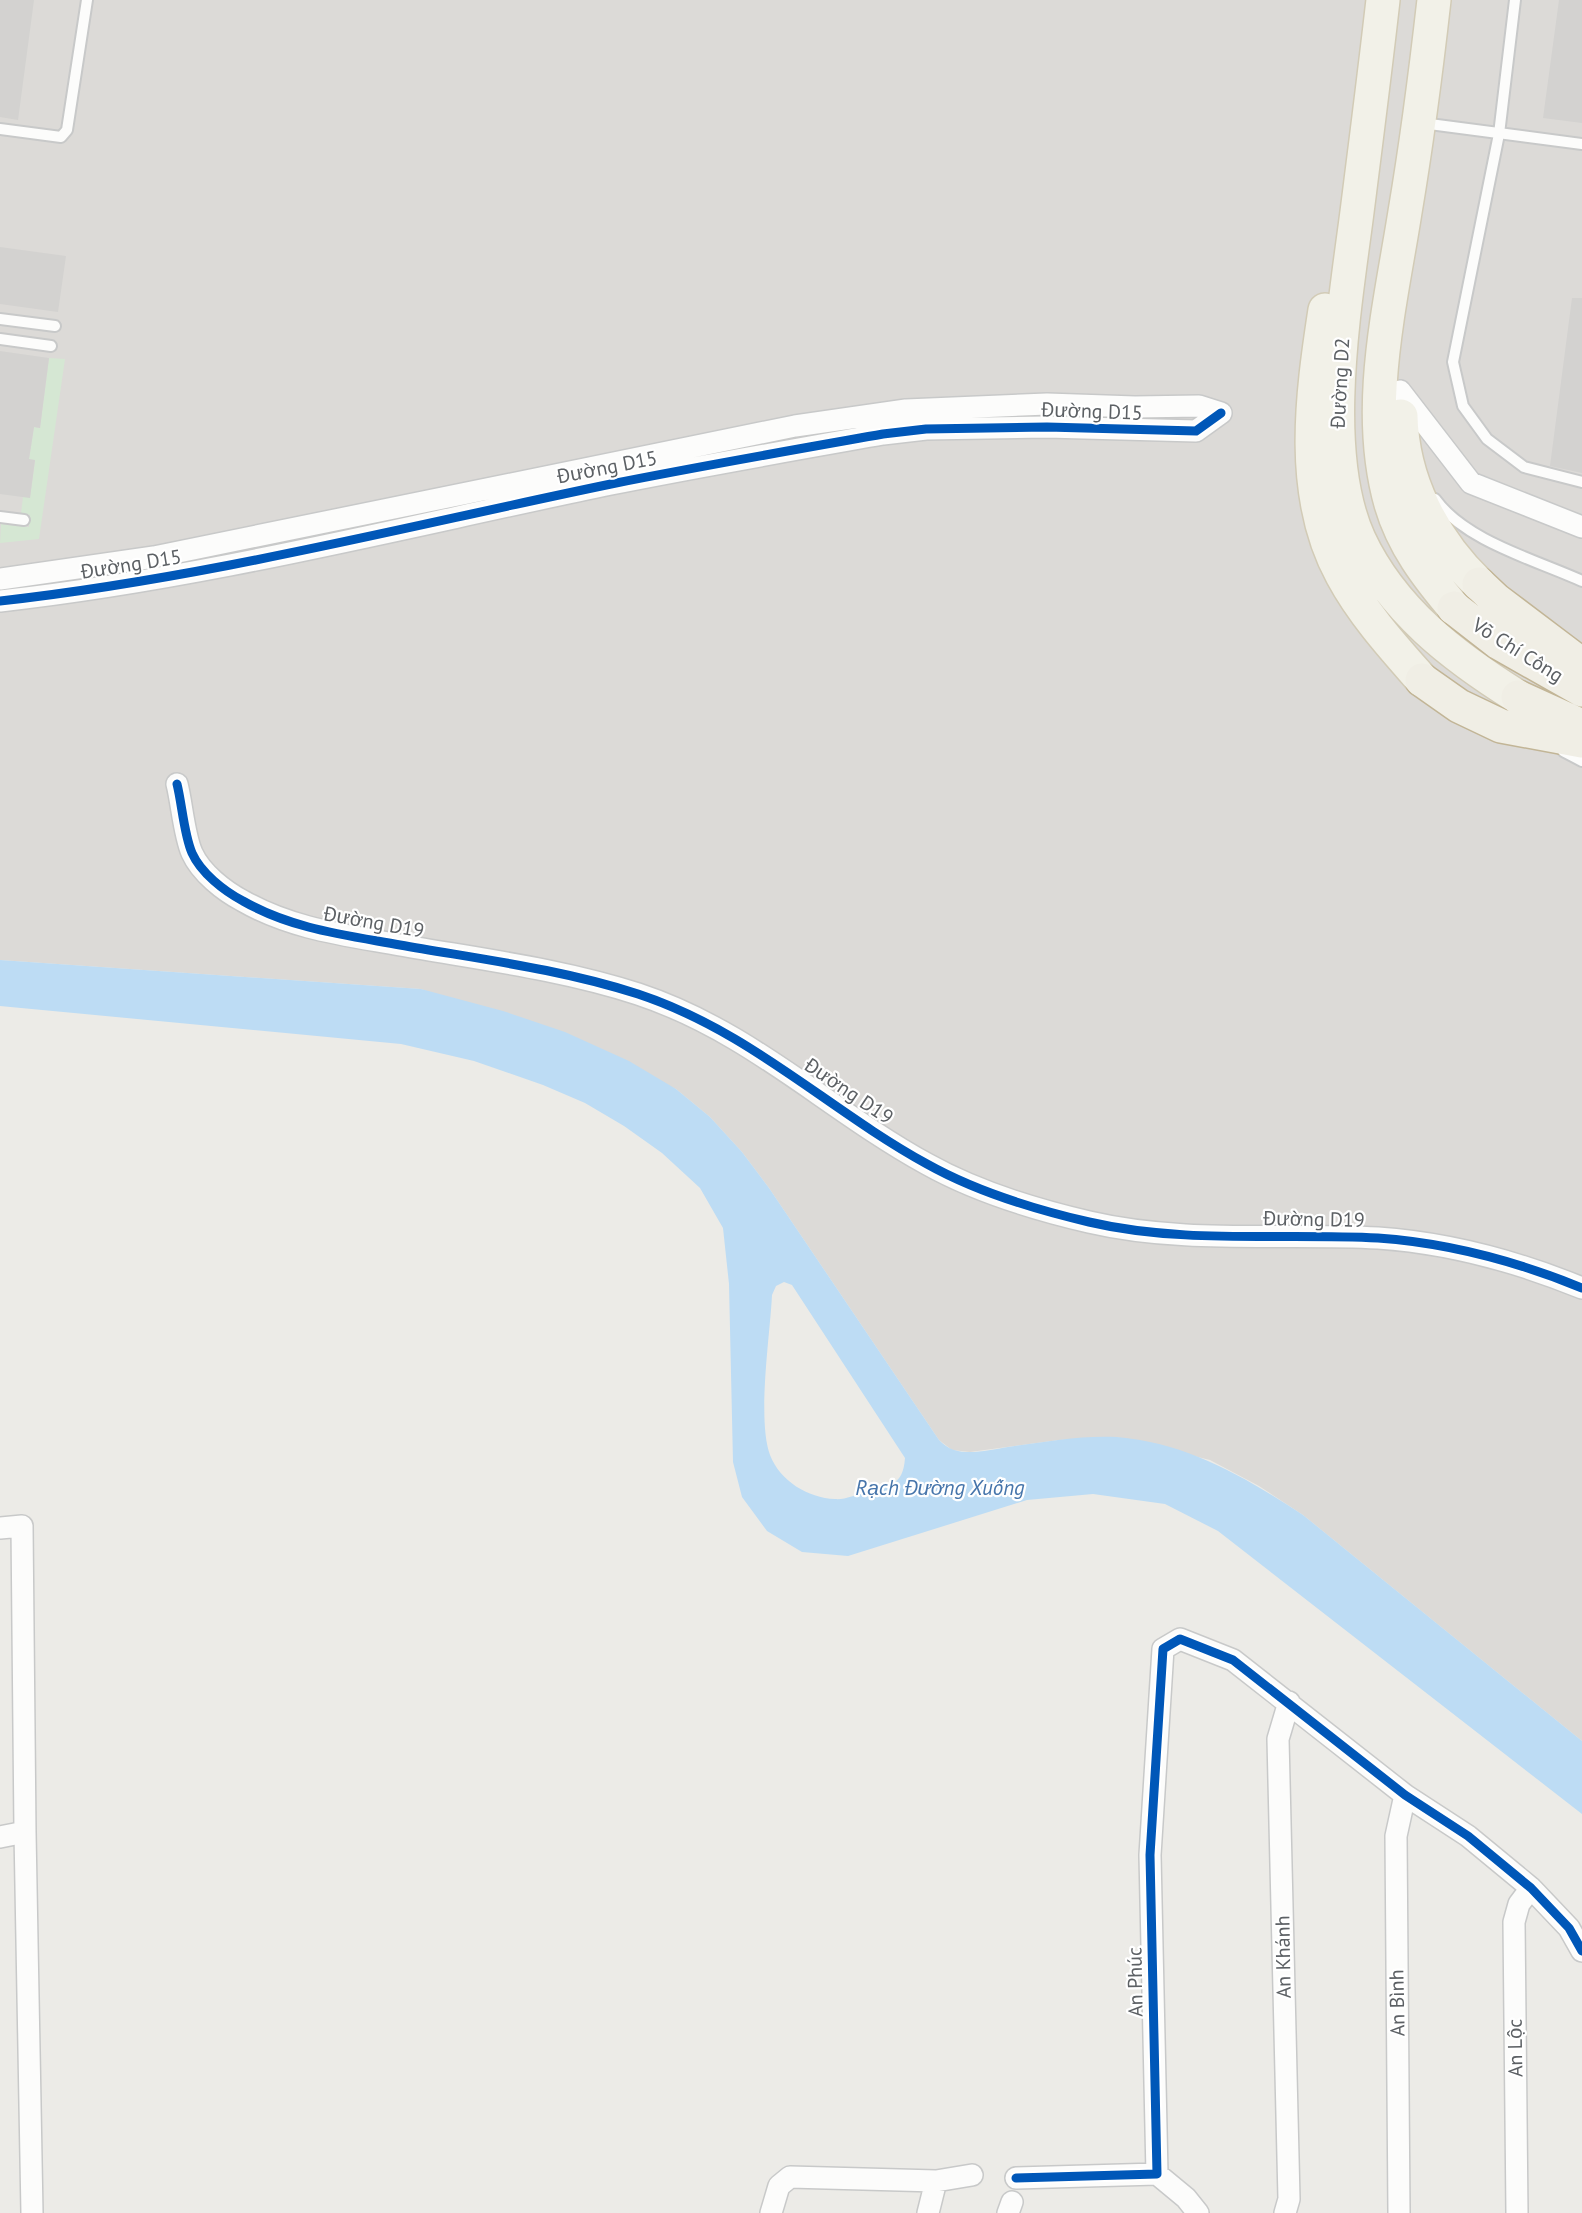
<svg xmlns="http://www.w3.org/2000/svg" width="1582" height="2213" font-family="'PT Sans',sans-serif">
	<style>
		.industrial { fill: #dcdad7 }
		.green { fill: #d5e7d3 }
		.water { fill: #bddcf4; fill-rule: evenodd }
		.building { fill: #d3d2d0 }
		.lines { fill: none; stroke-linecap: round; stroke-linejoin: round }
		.service-casing { stroke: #c8c9c9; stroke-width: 14 }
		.minor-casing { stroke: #c8c9c9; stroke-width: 24 }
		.primary-casing { stroke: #d2cbb6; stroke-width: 36 }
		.trunk-casing { stroke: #c2b596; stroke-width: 36 }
		.service { stroke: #fcfcfb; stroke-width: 10 }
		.minor { stroke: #fcfcfb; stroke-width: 21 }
		.primary { stroke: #f2f1e8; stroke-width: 33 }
		.trunk { stroke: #f0eee5; stroke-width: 33 }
		.cycleway-casing { stroke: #fff; stroke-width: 13 }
		.cycleway { stroke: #0057b8; stroke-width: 9 }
		.labels { text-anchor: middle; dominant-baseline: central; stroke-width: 4.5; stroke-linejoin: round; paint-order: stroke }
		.street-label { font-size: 20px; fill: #5c6064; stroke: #fff }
		.water-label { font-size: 21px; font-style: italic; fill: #4675ab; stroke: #fff }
	</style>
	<rect width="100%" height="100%" fill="#ecebe7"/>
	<path class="industrial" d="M0,0H1582V1741L1303,1515L1259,1486L1210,1460L1116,1437L1059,1440L970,1452L952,1450L939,1440L769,1188L742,1152L710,1117L676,1089L421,989L0,960Z"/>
	<path class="green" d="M49,358L65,359L39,539L0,543L1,524L29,527L30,515L21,513L23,497H30L35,461L29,459L34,427L40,428Z"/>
	<path class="water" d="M0,960L421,989L503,1011L565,1032L629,1061L676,1089L710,1117L742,1152L769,1188L939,1440C943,1444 948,1448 954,1450C971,1455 990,1450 1008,1447C1044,1442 1081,1435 1117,1437C1188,1443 1245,1477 1303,1515L1582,1741V1814L1218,1531L1165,1504L1093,1494L1027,1500L848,1556L802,1552L767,1531L742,1497L733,1462L729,1284L723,1228L700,1188L662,1153L624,1126L585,1103L543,1085L474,1061L401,1044L0,1006ZM784,1282L792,1285L905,1458C903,1486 890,1485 866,1492C856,1495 844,1500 835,1499C808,1498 780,1481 770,1455C757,1419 770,1336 772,1295L776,1286Z"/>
	<path class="building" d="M0,0H34L18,120L0,117Z
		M1559,0H1582V123L1543,118Z
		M0,247L66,256L58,312L0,304Z
		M1572,298H1582V473L1550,466Z
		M0,351L49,358L40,428L34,427L29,459L35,460L30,498L0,494Z"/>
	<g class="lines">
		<g class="service-casing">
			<path id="service" d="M1515,0L1499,134L1453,362L1463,406L1487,439L1524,467L1582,482
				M1422,123L1582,144
				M0,129L61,137L67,130L87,0
				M0,319L55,326
				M0,339L51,346
				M1435,499C1465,541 1536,560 1582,581
				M0,517L24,520
				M1563,751L1582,761"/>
		</g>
		<g class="minor-casing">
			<path id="minor" d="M1400,391L1471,483L1582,527
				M0,579L154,557L795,426L906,410L1047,404L1135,407L1199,406L1221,413
				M0,601C206,578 408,526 611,484C701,466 793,450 883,434L926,429L1047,427L1196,431L1221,413
				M177,784C182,804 184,835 192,853C201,873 224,891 243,901C292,929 345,935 400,945C479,959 561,969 638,994C750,1031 827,1109 927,1164C977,1192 1033,1209 1089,1222C1183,1244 1282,1233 1378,1238C1450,1243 1516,1261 1582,1288
				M0,1528L22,1526L25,1832
				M0,1837L25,1832L32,2213
				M1157,2174L1186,2198L1198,2213
				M1016,2178L1157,2174L1150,1855L1163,1649L1180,1639L1233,1660L1405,1795L1468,1836L1531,1888L1569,1928L1582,1951
				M771,2213L779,2186L790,2177L936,2181L972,2175
				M928,2213L936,2181
				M1008,2213L1012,2202
				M1285,2213L1289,2199L1278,1739L1289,1702
				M1399,2213L1396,1836L1405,1795
				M1517,2213L1514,1922L1519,1904L1531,1888"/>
		</g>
		<g class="primary-casing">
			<path id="primary" d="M1383,0C1375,71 1366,141 1357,212C1345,306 1319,451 1359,539C1392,610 1454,657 1518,697
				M1434,0C1426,71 1417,141 1405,212C1390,307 1364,409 1391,504C1403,545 1427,576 1454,608
				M1325,310C1312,395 1298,495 1342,575C1363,614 1393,647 1422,680
				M1401,416C1402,479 1433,540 1479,584"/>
		</g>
		<g class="trunk-casing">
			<path id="trunk" d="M1479,584L1496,600L1582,665
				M1454,608L1499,643L1582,690
				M1422,680L1459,706L1501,726L1582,741
				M1518,697L1582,726"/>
		</g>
		<use href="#service" class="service"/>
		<use href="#minor" class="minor"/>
		<use href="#primary" class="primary"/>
		<use href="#trunk" class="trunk"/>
		<g class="cycleway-casing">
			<path id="cycleway" d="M0,601C206,578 408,526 611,484C701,466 793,450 883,434L926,429L1047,427L1196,431L1221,413
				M177,784C182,804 184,835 192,853C201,873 224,891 243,901C292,929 345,935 400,945C479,959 561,969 638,994C750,1031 827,1109 927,1164C977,1192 1033,1209 1089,1222C1183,1244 1282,1233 1378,1238C1450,1243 1516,1261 1582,1288
				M1016,2178L1157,2174L1150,1855L1163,1649L1180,1639L1233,1660L1405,1795L1468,1836L1531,1888L1569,1928L1582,1951"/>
		</g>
		<use href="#cycleway" class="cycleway"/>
	</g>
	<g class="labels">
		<g class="street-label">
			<text transform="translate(1340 383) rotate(-87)">Đường D2</text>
			<text transform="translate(1092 411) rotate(2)">Đường D15</text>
			<text transform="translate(607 467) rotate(-11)">Đường D15</text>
			<text transform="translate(131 564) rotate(-9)">Đường D15</text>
			<text transform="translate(1518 650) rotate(32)">Võ Chí Công</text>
			<text transform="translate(374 922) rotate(10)">Đường D19</text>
			<text transform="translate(849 1091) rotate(34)">Đường D19</text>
			<text transform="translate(1314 1219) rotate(1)">Đường D19</text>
			<text transform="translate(1283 1957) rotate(-91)">An Khánh</text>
			<text transform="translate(1135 1982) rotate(-91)">An Phúc</text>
			<text transform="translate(1397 2003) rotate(-91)">An Bình</text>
			<text transform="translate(1515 2048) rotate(-91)">An Lộc</text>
		</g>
		<g class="water-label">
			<text x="940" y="1487">Rạch Đường Xuống</text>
		</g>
	</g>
</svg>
